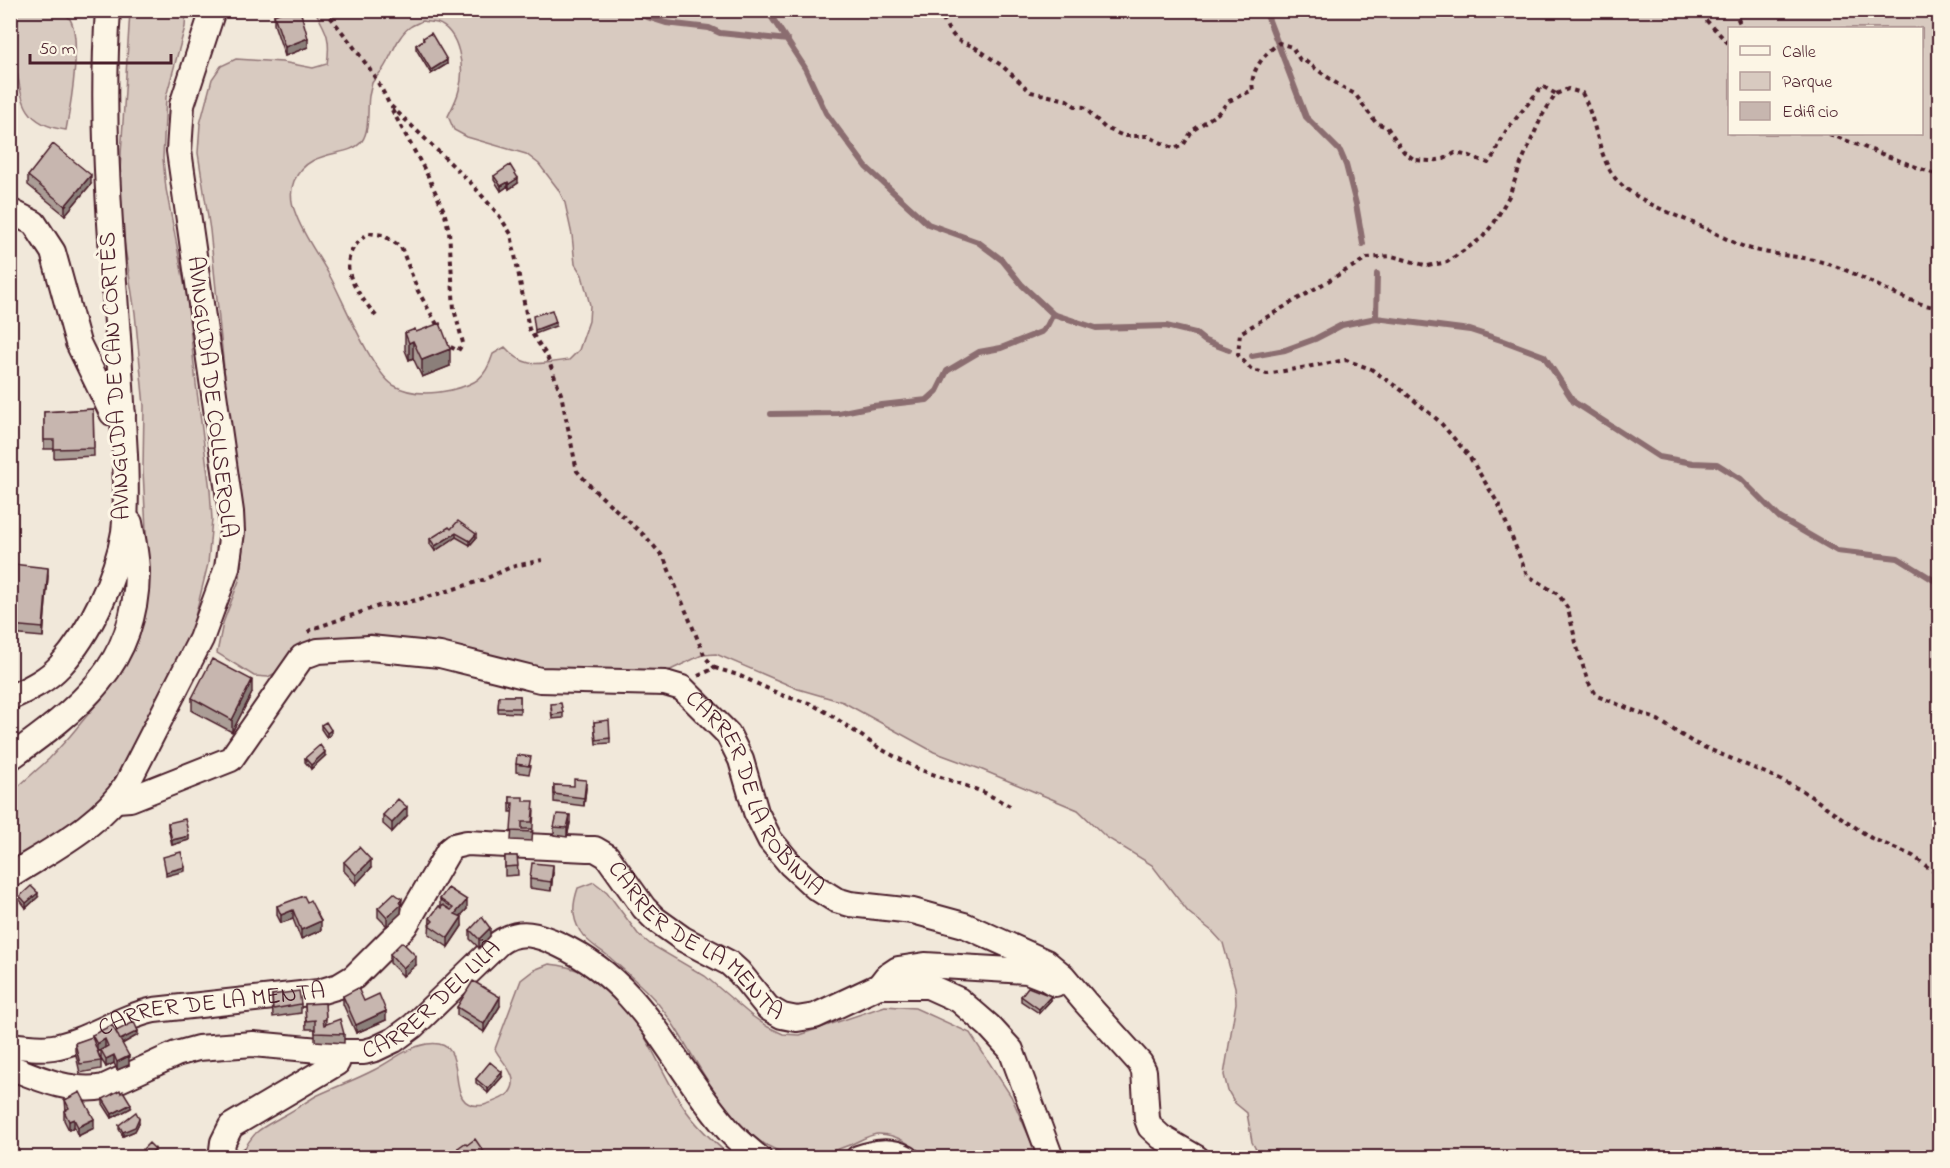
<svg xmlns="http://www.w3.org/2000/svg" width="1950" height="1168" font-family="'Indie Flower',sans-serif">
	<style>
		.green { fill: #d8cac0; stroke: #917476; stroke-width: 1.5; fill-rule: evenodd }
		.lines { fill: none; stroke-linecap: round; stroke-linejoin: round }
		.stream { stroke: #8b6d6f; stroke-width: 6 }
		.minor-casing { stroke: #4a1f2b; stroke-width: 28 }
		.path { stroke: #4a1f2b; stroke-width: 4; stroke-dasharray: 4.5 4.5; stroke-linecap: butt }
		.minor { stroke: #fcf5e5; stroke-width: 24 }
		.wall { fill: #ab9d96; stroke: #4a1f2b; stroke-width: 1.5 }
		.shaded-wall { fill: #8b7f7a; stroke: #4a1f2b; stroke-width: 1.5 }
		.building { fill: #c7b6af; stroke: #4a1f2b; stroke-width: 1.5 }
		.labels { text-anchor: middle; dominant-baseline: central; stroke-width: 6; stroke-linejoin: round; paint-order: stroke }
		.street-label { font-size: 24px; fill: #4a1f2b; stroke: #fcf5e5 }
	</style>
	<rect width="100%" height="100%" fill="#f1e8da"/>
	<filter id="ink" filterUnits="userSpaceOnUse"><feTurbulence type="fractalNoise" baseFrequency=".0167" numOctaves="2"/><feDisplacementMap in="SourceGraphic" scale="12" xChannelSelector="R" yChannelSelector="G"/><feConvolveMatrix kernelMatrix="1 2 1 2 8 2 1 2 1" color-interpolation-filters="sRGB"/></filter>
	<g filter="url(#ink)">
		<path class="green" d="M10,11C27,10 51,6 66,15C85,27 70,109 66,130C18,124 22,94 14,54L11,52Z
			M130,11H186L185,27L166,97L163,158L166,189L187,298L196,384L210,490L212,519L208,564L192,629L158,701L110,790L32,859L11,872V793L49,759L70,736L100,700L118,673L148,571L143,470L144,406L135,313L118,202Z
			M315,11H1939V1157H1267L1259,1155L1252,1142L1247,1113L1235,1103L1228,1091L1224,1075L1236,1003L1235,987L1223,943L1213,932L1188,912L1152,865L1106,837L1078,810L980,769L934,752L843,702L798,689L716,654L702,655L662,674L542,668L371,634L312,643L281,670L268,677L254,676L217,653L223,623L240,578L244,532L242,499L231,438L210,230L198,153L200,124L212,79L221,66L236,59L282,62L313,68L327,64C331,39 327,32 315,11ZM422,21C427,22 432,22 437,23C460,31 465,69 459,90C457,99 452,108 448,116L454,130L467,137L526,154L539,164L558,189L565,203L572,235L575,264L582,275L590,305L589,321L579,350L569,360C541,363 526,371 505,347L493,354C485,379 476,384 451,390C433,394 410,395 393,385C372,371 345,305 332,280C320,257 303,236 295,212C291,202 290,191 294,181C310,146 349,159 362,141C370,130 367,110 369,96C370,92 371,87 372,83C375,78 380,73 383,69C392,56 397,36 410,27C414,24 419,23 422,21ZM1730,28H1922V134H1730Z
			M594,882L607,892L638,934L650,944L705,976L752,1016L768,1027L783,1034L799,1035L885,1006L915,1008L970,1033L1011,1096L1038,1157H925C912,1145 896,1133 877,1134C869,1135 859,1141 852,1144C828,1154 800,1161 776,1150C718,1125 694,1044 654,999C639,983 623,969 607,955C598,948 586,942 580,931C571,916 573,903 578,888Z
			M549,964C626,970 647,1048 681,1103C694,1124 713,1141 731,1157L239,1158C244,1149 250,1138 257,1132C264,1126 273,1122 281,1117C293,1111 304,1103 316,1096C335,1087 355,1080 374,1070C392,1061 407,1047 427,1044C477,1036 437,1113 484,1105C491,1103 504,1098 509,1093C522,1077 501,1062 495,1049L521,980L534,970Z"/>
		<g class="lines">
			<path class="stream" d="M625,10L666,23L709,28L720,33L788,40
				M767,10L805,68L826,113L866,167L928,224L978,242L1002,260L1022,285L1053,314L1096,328L1166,326L1195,333L1205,341L1229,350
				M1265,10L1306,117L1340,151L1346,165L1356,204L1363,244
				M1376,318L1377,274
				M1252,356L1285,350L1315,339L1342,325L1376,318L1470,330L1504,341L1544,356L1574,402L1659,457L1693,463L1717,464L1741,479L1780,518L1837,551L1898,558L1940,584
				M771,414L838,413L873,406L927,400L937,391L947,371L979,352L1001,348L1041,332L1047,326L1053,314"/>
			<g class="minor-casing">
				<g id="minor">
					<path d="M10,211L34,223L53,252L78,343L112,413L123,414"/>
					<path d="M10,698C28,689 46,681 60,666C90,633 117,576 124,532C127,507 126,480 125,455C123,420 121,385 119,351C111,235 100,126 108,10"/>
					<path d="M10,758C79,708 136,666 137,573C137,556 133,539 130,523"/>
					<path id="s1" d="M117,800L130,799L231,759L302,657L318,651L370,648L440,655L540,680L665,683L682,688L728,734L741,760L756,812L770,840L791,865L815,887L836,900L850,904L913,911L964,925L1046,962L1063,976L1085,1002L1140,1063L1144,1071L1147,1119L1150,1127L1161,1137L1197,1158"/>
					<path d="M10,876C52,849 100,826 127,784L201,639L227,568L232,532L231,512L179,151L182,105L213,10"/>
					<path d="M879,986H928L959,1000L989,1026L1011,1050L1051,1158"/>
					<path id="s2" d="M10,1045C25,1047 39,1049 53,1047C86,1042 119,1017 154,1010L319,992L339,986L354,977L405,926L449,850L454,846L467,843L587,849H595L607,856L644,908L655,919L683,939L729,963L739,972L768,1008L782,1016L797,1019L815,1016L879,986L886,977L898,969L925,965L1027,971L1045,978L1055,984"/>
					<path id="s3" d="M10,1067C40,1079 71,1093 104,1087L176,1054L198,1048L253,1044L341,1052H364L375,1049L394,1040L413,1026L499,943C520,928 539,935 560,945C646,986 667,1058 725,1126C734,1138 747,1148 759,1158"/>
					<path d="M221,1158L223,1142L231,1126L337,1063L341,1052"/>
					<path d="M858,1158C875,1152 890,1149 907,1158"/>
				</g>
			</g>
			<path class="path" d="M325,10C348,40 374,70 389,104L470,182L498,214L511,234L529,329L547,356L561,394L577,471L592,488L647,538L664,558L705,657L715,668
				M939,10L948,29L957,40L973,46L1001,65L1031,92L1067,100L1075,106L1084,107L1105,128L1124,136H1147L1175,149L1184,144L1192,131L1218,113L1229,101L1253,90C1249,72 1264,54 1279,43L1292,47L1300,60L1305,61L1343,88L1355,94L1376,123L1387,127L1404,152L1415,160L1431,161L1444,159L1455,153L1470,156L1488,163L1494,155L1506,131L1542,86L1556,94
				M1734,10L1742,28
				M1700,14L1730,45
				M392,110L428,176L444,211L449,231L454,309L463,343L458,351L449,346L447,343
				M1829,134L1940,176
				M1940,308C1898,302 1865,274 1825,263C1800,255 1773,256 1748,248C1734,244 1720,235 1707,229C1681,217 1633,201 1615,178C1598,156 1596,119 1582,93L1568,89L1556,94L1542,116L1522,161L1509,196L1494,223L1482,238L1447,262L1428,266L1392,256L1367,258L1240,333L1238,355L1251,369L1267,374L1346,360L1371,369L1404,392L1439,421L1469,456L1499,505L1527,575L1559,595L1568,609L1577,647L1588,682L1597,696L1658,720L1694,743L1768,774L1803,791L1871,838L1913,856L1933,871L1940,880
				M376,316C354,288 330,260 369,233L383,235L401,247L418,291L439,328
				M308,632L312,629L379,606L405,603L438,594L483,580L511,567L542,560
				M698,676L715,668L738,675L784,696L809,703L828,713L879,748L918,769L983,792L1010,806
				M1936,963L1940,966
				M243,1148L248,1158"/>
			<use href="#minor" class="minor"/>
		</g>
		<path class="wall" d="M274,15L308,47L285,56L274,24Z
			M423,38L447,64L431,74L416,49V45L423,40Z
			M28,176L91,184L65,215L28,185Z
			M494,176L518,183L509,189L508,186L501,191L494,180Z
			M416,332L450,366L422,377L413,358L409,360L405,350V333Z
			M93,409L94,456L54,458V449H44V412Z
			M451,529L476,538L470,545L456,537L435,551L430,544V539Z
			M48,576L43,637L10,634V581Z
			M252,693L232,732L192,711V698Z
			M499,696H520V713L498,712Z
			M551,708L563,713V718L552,719Z
			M594,722L610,738V743L596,744Z
			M321,725L331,734L327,738L321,729Z
			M325,756L311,769L305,762V758Z
			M516,764L531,766L529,774L516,772Z
			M554,785L586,788L584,806L554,802Z
			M510,797L523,801L534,810L532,841L511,840L513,812H510Z
			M383,815L407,816L392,832L383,824Z
			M168,823L189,840L172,845L168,827Z
			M570,823L567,837L554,835V827Z
			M505,856H517L518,875L505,876Z
			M344,862L371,868L356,884L344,871Z
			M553,873L551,891L530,888V879Z
			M20,896L38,897L26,908L20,900Z
			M440,899L467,909L460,916L462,926L448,947L429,934L430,918L440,907Z
			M307,902L321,930L301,939L293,919L281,923L277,915V906Z
			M378,908H402L401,913L387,926L378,917Z
			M470,930L490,936L479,948L470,939Z
			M390,954L416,965L403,976L390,963Z
			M272,995L301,1004V1013L273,1017Z
			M343,996L364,1001L386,1020L356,1033L343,1004Z
			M1021,996L1051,1000L1039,1013L1021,1001Z
			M325,1003L326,1024L344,1034V1043L315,1041V1029H306L305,1004Z
			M500,1006L484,1032L457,1015V1007Z
			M116,1032L138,1035L122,1044L129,1065L117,1070L114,1063L106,1067L101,1059V1050L98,1052L101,1061V1069L80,1073L75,1051V1043L92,1038V1035Z
			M502,1077L488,1093L476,1083V1079Z
			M103,1099L131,1108L112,1118L103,1104Z
			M65,1100L94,1128L78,1136L74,1127L69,1130L64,1120V1111H66Z
			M139,1123L135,1131L123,1136L119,1129V1125Z
			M458,1148L484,1158H458Z"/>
		<path class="shaded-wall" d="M308,38V47L285,56V47Z
			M447,60V64L431,74V70Z
			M91,175V184L65,215V206Z
			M518,178V183L509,189V184Z
			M508,182V186L501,191V186Z
			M556,322V326L535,334V330Z
			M413,341V358L409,360V343Z
			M450,349V366L422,377V360Z
			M456,533V537L435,551V546Z
			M476,534V538L470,545V541Z
			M48,568V576L43,637V628Z
			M252,680V693L232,732V720Z
			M331,730V734L327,738V733Z
			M325,752V756L311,769V765Z
			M586,780V788L584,806V798Z
			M407,807V816L392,832V823Z
			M570,815V823L567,837V828Z
			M189,836V840L172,845V840Z
			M371,860V868L356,884V875Z
			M553,865V873L551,891V882Z
			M185,867V871L166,876V872Z
			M38,893V897L26,908V903Z
			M402,899L401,913L387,926V918Z
			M467,900V909L455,922V914Z
			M293,910V919L281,923V915Z
			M462,917V926L448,947V938Z
			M321,921V930L301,939V930Z
			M490,928V936L479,948V939Z
			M416,956V965L403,976V968Z
			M1051,996V1000L1039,1013V1009Z
			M500,997V1006L484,1032V1024Z
			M386,1011V1020L356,1033V1025Z
			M138,1031V1035L120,1045V1040Z
			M105,1039V1048L97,1052V1044Z
			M114,1055V1063L106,1067V1059Z
			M129,1056V1065L117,1070V1062Z
			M502,1072V1077L488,1093V1089Z
			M131,1104V1108L112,1118V1114Z
			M139,1118V1123L135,1131L123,1136V1132Z
			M74,1119V1127L69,1130V1121Z
			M94,1119V1128L78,1136V1127Z
			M155,1149V1158H146Z
			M484,1152V1158H476Z"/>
		<path class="building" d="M287,10H300L308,38L285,47L274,15Z
			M431,33L447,60L431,70L416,45L424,40L423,38Z
			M53,144L91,175L65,206L28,176Z
			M510,165L518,178L509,184L508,182L501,186L494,176Z
			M552,310L556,322L535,330L533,316Z
			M440,323L450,349L422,360L413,341L409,343L405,333L415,329L416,332Z
			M93,409L94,448L54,449V440H44V412Z
			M458,521L476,534L470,541L456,533L435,546L430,539L449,527L451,529Z
			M12,564L48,568L43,628L10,625V581Z
			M212,659L252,680L232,720L192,698Z
			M499,696H520V708H498Z
			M561,703L563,713L552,715L551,704Z
			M609,720L610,738L596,740L594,722Z
			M326,722L331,730L327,733L321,725Z
			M320,745L325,752L311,765L305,758Z
			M517,755L531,757L529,766L516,764Z
			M574,779L586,780L584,798L554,794V785L574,786Z
			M510,797H523V801H534L532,822H522V829H532V832L511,831L513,803H510Z
			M398,799L407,807L392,823L383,815Z
			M557,814L570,815L567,828L554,827Z
			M185,819L189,836L172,840L168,823Z
			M359,847L371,860L356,875L344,862Z
			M181,852L185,867L166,872L163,857Z
			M505,856H517L518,866L505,867Z
			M532,863L553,865L551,882L530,879Z
			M31,886L38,893L26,903L20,896Z
			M448,888L467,900L455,914L462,917L448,938L429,925L433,921L430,918L439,906L441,908L443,905L451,910L453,908L440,899Z
			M394,893L402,899L399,902L401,905L387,918L378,908Z
			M304,896L307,902L310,900L321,921L301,930L293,910L281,915L277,906Z
			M482,917L490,928L479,939L470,930Z
			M402,942L416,956L403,968L390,954Z
			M473,981L500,997L484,1024L457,1007Z
			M1028,987L1051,996L1039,1009L1021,996Z
			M358,988L364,1001L379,994L386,1011L356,1025L343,996Z
			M299,991L301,1004L273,1009L272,995Z
			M325,1003L326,1019L323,1020L324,1025L340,1019L344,1034L315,1033V1020L306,1021L305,1004Z
			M134,1022L138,1031L120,1040L116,1031Z
			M112,1025L129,1056L117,1062L114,1055L106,1059L101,1050L108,1046L105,1039L97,1044L92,1035Z
			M92,1037L101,1061L80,1064L75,1043Z
			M490,1062L502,1072L488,1089L476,1079Z
			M120,1090L121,1093L123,1091L131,1104L112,1114L103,1099Z
			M80,1092L94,1119L78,1127L74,1119L69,1121L64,1111L69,1108L65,1100Z
			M136,1112L139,1118L135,1127L123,1132L119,1125Z
			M475,1139L484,1152L476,1158H463L458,1148L465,1143L467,1145Z
			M149,1143L155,1149L146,1158H134Z"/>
	</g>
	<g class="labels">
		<g class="street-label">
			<text transform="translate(116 376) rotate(-93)">AVINGUDA DE CAN CORTÈS</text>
			<text transform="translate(211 397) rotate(83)">AVINGUDA DE COLLSEROLA</text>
			<text stroke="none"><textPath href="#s1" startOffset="762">CARRER DE LA ROBÍNIA</textPath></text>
			<text stroke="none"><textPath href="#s2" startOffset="802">CARRER DE LA MENTA</textPath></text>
			<text stroke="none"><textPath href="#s3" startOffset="452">CARRER DEL LILÀ</textPath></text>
			<text stroke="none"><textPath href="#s2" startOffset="208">CARRER DE LA MENTA</textPath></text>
		</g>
	</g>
	<rect width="1950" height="1168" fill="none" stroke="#fcf5e5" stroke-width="36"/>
	<rect x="18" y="18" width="1914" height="1132" fill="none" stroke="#4a1f2b" stroke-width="2" filter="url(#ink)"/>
	<rect x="1728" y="27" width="195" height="108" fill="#fcf5e5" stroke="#b59f9b" stroke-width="1.5"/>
	<rect x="1740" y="46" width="30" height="9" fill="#fcf5e5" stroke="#b59f9b" stroke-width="1.5"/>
	<text x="1782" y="57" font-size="18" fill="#4a1f2b">Calle</text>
	<rect x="1740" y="72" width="30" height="18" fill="#d8cac0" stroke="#b59f9b" stroke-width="1.5"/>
	<text x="1782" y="87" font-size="18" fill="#4a1f2b">Parque</text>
	<rect x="1740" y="102" width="30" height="18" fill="#c7b6af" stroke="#b59f9b" stroke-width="1.5"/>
	<text x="1782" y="117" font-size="18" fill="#4a1f2b">Edificio</text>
	<path d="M30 54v9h141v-9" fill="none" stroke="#4a1f2b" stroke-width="3"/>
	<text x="39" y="54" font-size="18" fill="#4a1f2b" stroke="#fcf5e5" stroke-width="4.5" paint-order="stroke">50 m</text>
</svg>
